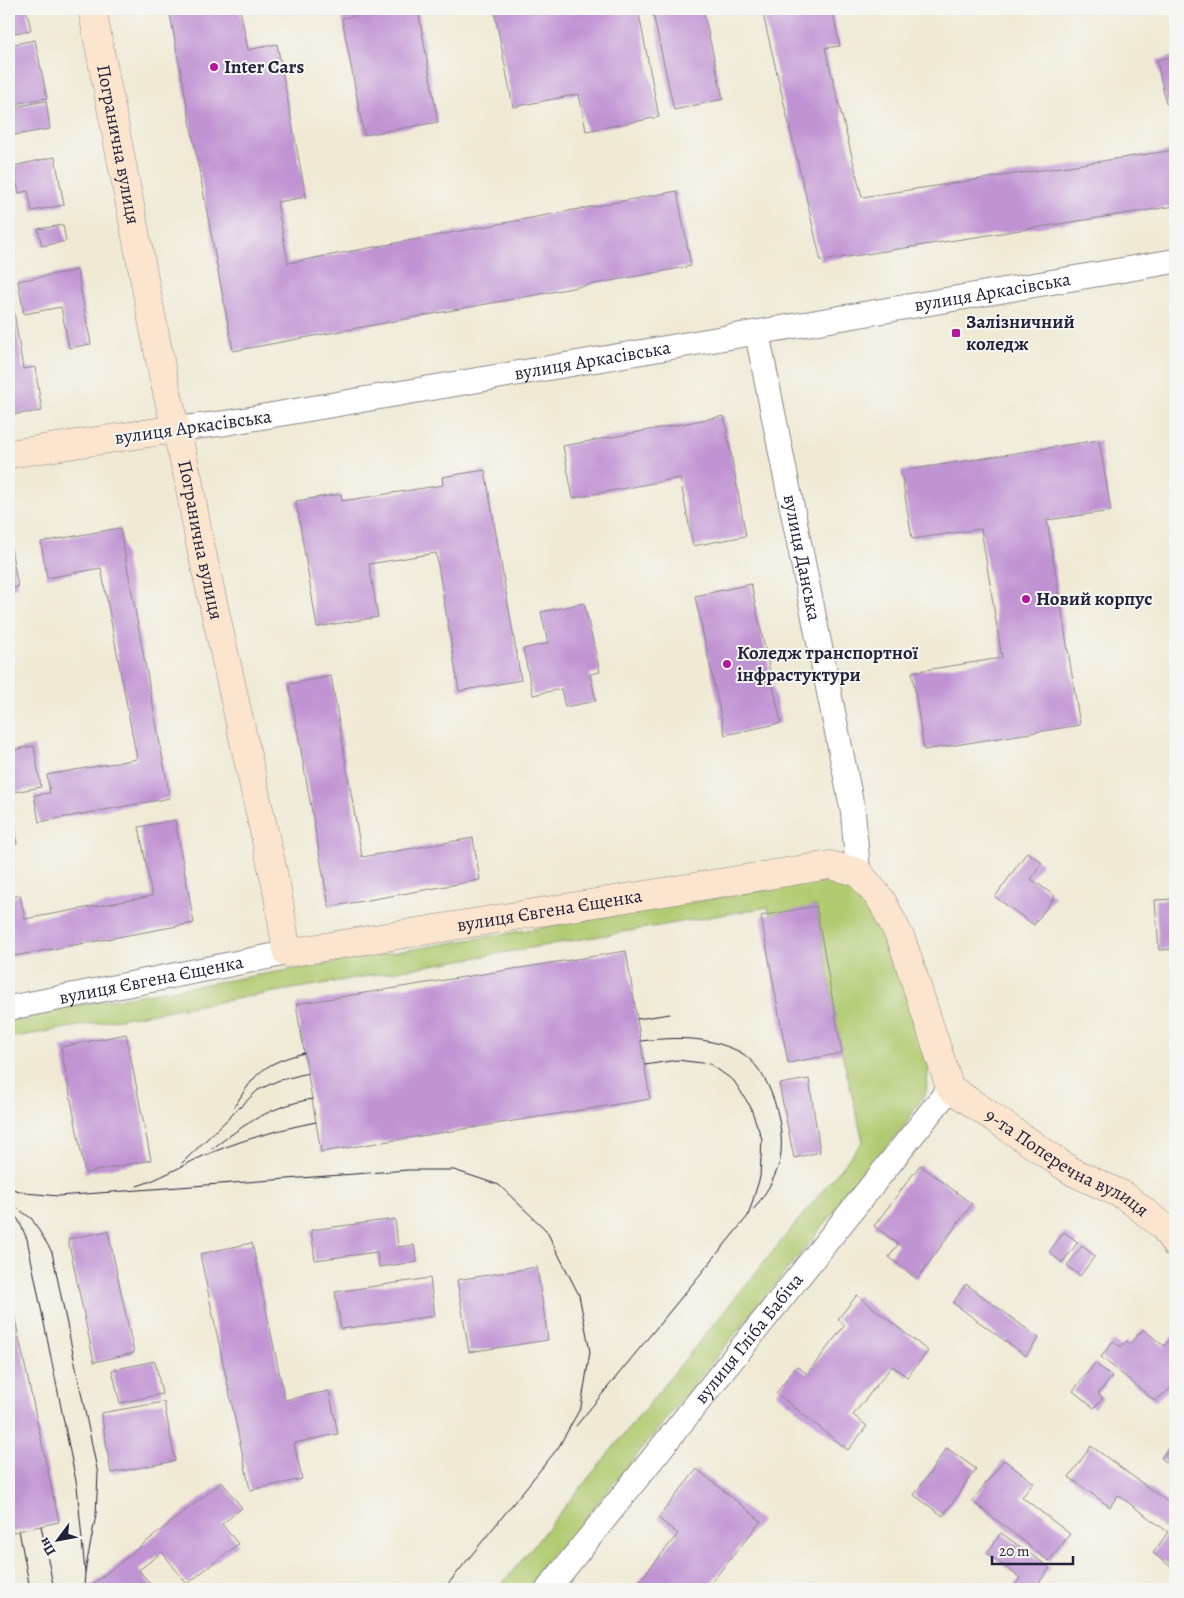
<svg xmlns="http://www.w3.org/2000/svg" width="1184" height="1598" font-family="Alegreya,serif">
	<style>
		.green { fill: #b1cb71; stroke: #6a7656 }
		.building { fill: #c093d3 }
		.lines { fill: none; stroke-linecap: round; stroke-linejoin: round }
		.street-casing { stroke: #898688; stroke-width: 26 }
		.secondary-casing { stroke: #898688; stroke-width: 29 }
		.street { stroke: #fff; stroke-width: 24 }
		.secondary { stroke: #fbe5cf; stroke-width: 28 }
		.tram { stroke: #22223b; stroke-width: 1 }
		.poi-dot { fill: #b5179e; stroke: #f6f6f2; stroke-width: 2 }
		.labels { text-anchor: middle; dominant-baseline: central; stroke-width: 4; stroke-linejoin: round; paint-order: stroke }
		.poi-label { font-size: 19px; font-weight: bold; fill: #22223b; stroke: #f6f6f2; text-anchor: start }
		.street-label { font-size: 19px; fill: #22223b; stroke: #f6f6f2 }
	</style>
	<rect width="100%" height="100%" fill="#f6f6f2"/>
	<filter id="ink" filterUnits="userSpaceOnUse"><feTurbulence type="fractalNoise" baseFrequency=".02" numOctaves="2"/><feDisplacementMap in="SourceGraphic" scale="10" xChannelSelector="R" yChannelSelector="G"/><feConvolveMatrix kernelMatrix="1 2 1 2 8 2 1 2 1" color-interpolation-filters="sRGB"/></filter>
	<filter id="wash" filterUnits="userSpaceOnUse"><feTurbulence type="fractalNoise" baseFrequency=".0096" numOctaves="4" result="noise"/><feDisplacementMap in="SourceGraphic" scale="20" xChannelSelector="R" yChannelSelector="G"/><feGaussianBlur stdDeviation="1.12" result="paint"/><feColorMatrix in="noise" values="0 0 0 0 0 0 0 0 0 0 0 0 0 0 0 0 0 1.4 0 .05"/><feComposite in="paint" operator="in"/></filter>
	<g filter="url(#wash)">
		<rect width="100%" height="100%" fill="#f0ead5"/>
		<path class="green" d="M831,879L855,883L878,906L929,1067L926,1092L904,1126L528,1589H498L863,1141L842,1053L816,906L770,915L768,907L9,1038V1017Z"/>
		<g id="blocks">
			<path class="building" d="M9,9H26L31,30L9,34Z
				M169,9H240L248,50L277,44L306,197L277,202L288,263L677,191L691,266L233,351Z
				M397,9H418L438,122L364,135L342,18Z
				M494,9H638L659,117L586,131L579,94L513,107Z
				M652,9H703L723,99L674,110Z
				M789,9H832L840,46L825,48L862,197L1175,150V206L821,261L763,14Z
				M35,40L47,98L9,105V45Z
				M1175,56V100L1166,104L1157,60Z
				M46,101L50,129L9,136V108Z
				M55,157L64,205L32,211L28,191L19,193L13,166Z
				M63,225L66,241L42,246L38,229Z
				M77,270L91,344L69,348L61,307L24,314L18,281Z
				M14,311L23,369L35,367L42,411L9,415V312Z
				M724,416L746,536L693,546L680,478L573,498L563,446Z
				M1099,440L1111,511L1047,520L1080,725L924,750L912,672L1002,658L981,529L912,539L901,471Z
				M485,470L521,680L459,691L436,553L369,564L378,617L317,627L296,501L341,494L342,501L443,485L442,477Z
				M120,528L170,798L39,822L34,795L50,793L47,775L137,759L101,568L47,578L41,542Z
				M9,548H11L18,587L9,589Z
				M751,584L781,723L725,735L695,596Z
				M584,603L600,672L590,674L596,701L565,707L561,689L533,695L523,649L548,643L541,612Z
				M331,676L362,857L473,838L480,880L329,907L289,684Z
				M34,746L41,787L9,793V751Z
				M9,807L17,844L9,846Z
				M175,820L194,923L9,957V898L20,895L25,919L152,896L139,827Z
				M1027,852L1042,863L1031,879L1055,896L1034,925L995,897Z
				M1175,899V949L1159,950L1155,900Z
				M816,906L842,1053L788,1063L761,916Z
				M626,951L650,1099L321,1152L296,1004Z
				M126,1034L151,1160L85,1173L61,1047Z
				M809,1079L820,1152L794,1158L779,1084Z
				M920,1165L972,1204L917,1279L889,1257L898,1244L874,1226Z
				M395,1219L398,1247L414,1245L417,1262L379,1267L377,1252L315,1260L311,1230Z
				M108,1231L134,1353L94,1362L68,1239Z
				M1064,1232L1078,1242L1062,1263L1049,1252Z
				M252,1243L285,1400L329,1391L338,1434L294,1443L302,1479L250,1490L200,1254Z
				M1082,1246L1095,1256L1080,1276L1067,1266Z
				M537,1267L548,1340L469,1352L457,1280Z
				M430,1278L435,1316L341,1329L335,1292Z
				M966,1284L1039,1338L1026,1356L953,1303Z
				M9,1292L59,1522L9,1533Z
				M857,1295L928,1351L907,1377L892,1366L853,1415L867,1426L848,1450L776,1393L797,1366L807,1374L845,1325L838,1319Z
				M1143,1329L1164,1346L1175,1333V1385L1155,1401L1101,1357L1113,1341L1121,1347L1126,1341L1130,1344Z
				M155,1361L162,1394L120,1403L112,1370Z
				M1095,1363L1112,1377L1098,1394L1103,1398L1094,1408L1073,1391Z
				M164,1402L175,1461L111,1473L101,1413Z
				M1175,1439V1469L1161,1458Z
				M1091,1446L1175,1507V1570L1153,1553L1168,1532L1118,1495L1110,1507L1069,1477Z
				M947,1448L976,1469L943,1516L914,1495Z
				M1004,1460L1034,1483L1022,1497L1070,1534L1049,1561L972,1501Z
				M697,1469L761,1521L706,1589H633L678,1534L658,1518Z
				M222,1482L242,1508L222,1524L238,1544L187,1584L162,1552L139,1570L154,1589H90L88,1588Z
				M1001,1533L1050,1568L1034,1589H1012L1020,1578L987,1553Z"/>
		</g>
	</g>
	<g filter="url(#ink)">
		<use href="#blocks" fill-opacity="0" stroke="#898688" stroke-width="1"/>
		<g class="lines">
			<g class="street-casing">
				<g id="street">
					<path id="s1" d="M757,333L853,812L858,872"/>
					<path id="s2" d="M176,429L226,423L1175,261"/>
					<path id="s3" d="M9,1008L287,953"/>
					<path id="s4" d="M548,1589L950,1088"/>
				</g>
			</g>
			<g class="secondary-casing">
				<g id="secondary">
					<path id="s5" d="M92,9L163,376L188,478L199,539L277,890L287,953L830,865L858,872L882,901L902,941L950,1088L1073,1172L1125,1196L1164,1227L1175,1244"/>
					<path d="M9,454L176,429"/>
				</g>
			</g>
			<use href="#street" class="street"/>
			<use href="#secondary" class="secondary"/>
			<path class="tram" d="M637,1019L670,1014
				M641,1041C675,1037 706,1036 738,1051C771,1067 788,1131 779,1164C774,1181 764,1196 753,1210
				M235,1106C256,1071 265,1063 304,1053
				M212,1149C246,1123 269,1107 312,1099
				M182,1163L258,1090L277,1081L308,1073
				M137,1186C160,1179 179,1167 201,1157C238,1141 276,1130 316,1122
				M9,1188L26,1193L58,1196L408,1170H454L499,1185L546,1230L579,1295L590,1352L581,1407L558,1448L444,1589
				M9,1202L32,1219L52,1252L98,1474L96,1515L85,1572
				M9,1207L19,1221L27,1239L77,1486L85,1572L84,1589
				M576,1426L748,1216L760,1177L762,1139L750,1106L734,1081L710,1064L677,1060L645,1065
				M41,1526L54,1589
				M19,1530L30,1589"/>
		</g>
	</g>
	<g class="poi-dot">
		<circle cx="214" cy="67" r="5"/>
		<rect x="951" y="328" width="10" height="10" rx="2.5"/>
		<circle cx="1026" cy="599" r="5"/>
		<circle cx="727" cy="664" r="5"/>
	</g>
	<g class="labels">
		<g class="poi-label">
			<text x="224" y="67">Inter Cars</text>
			<text x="966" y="322">Залізничний<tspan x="966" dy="22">коледж</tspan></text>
			<text x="1036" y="599">Новий корпус</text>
			<text x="737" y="653">Коледж транспортної<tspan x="737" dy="22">інфрастуктури</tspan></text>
		</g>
		<g class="street-label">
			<text stroke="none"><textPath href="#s5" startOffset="138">Погранична вулиця</textPath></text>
			<text stroke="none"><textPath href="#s2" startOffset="828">вулиця Аркасівська</textPath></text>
			<text stroke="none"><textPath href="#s2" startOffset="422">вулиця Аркасівська</textPath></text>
			<text transform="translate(193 427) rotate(-8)">вулиця Аркасівська</text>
			<text stroke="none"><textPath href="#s5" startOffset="542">Погранична вулиця</textPath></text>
			<text stroke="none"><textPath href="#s1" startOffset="229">вулиця Данська</textPath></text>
			<text stroke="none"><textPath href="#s5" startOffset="1230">вулиця Євгена Єщенка</textPath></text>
			<text stroke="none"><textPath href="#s3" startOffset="145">вулиця Євгена Єщенка</textPath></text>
			<text stroke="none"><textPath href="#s5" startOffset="1919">9-та Поперечна вулиця</textPath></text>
			<text stroke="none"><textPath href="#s4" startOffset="321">вулиця Гліба Бабіча</textPath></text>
		</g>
	</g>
	<rect width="1184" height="1598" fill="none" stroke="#f6f6f2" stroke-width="30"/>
	<g transform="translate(58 1540) rotate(238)" stroke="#f6f6f2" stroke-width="4" paint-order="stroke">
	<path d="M0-4L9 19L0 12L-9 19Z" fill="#22223b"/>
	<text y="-8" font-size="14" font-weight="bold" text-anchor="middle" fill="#22223b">Пн</text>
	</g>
	<path d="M992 1556v8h81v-8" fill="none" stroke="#22223b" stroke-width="2.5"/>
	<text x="999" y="1556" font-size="15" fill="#22223b" stroke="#f6f6f2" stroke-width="4" paint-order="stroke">20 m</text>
</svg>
